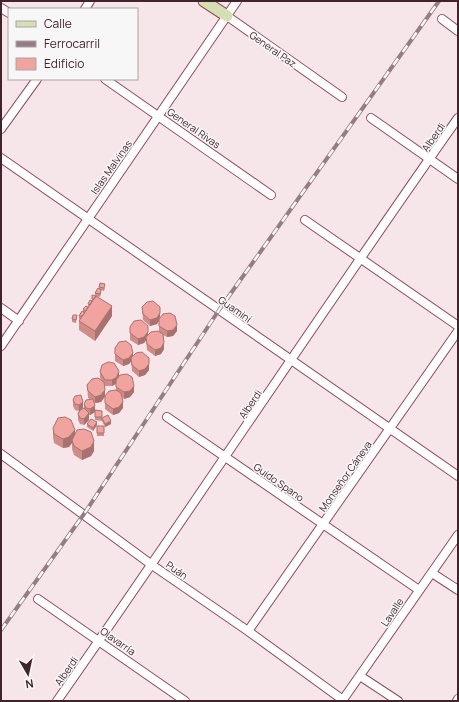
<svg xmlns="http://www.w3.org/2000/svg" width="459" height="702" font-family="Manrope,sans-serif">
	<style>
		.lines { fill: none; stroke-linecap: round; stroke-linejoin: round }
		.street-casing { stroke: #904d60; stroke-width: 10 }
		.secondary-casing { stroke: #904d60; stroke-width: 13 }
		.street { stroke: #fff; stroke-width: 8 }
		.secondary { stroke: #d6dfb2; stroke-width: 11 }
		.rail-casing { stroke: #957d83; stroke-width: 4 }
		.rail { stroke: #f7f7f7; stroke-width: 2.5; stroke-dasharray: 8; stroke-linecap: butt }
		.wall { fill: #cf8c89; fill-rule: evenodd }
		.shaded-wall { fill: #a9726f }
		.building { fill: #f1a39f; stroke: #a9726f }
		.labels { text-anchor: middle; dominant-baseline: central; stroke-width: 3; stroke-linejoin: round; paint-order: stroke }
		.street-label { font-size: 10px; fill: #40232b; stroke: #f7f7f7 }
	</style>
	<rect width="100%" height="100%" fill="#f6e5e9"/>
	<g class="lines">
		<g class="street-casing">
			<path id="street" d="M1,8L9,13
				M85,9L90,1
				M227,16L342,97
				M442,19L458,31
				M105,79L271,195
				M371,118L458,179
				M1,129L37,79
				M1,158L458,476
				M305,220L458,326
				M1,308L19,321
				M1,346L237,1
				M167,417L419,590
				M1,454L152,565L248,631L343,700
				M432,573L458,590
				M38,599L185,701
				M248,631L458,331
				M360,676L398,701
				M57,701C192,508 322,311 458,118
				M342,701L458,535
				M457,701L458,699"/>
		</g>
		<g class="secondary-casing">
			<path id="secondary" d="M204,1L227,16"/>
		</g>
		<use href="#street" class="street"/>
		<use href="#secondary" class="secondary"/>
		<g class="rail-casing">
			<path id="rail" d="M1,630L84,514L219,310L439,1"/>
		</g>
		<use href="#rail" class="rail"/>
	</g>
	<path class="wall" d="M99,287L105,288L104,291L101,290V294L100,297L98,296L112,316L95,341L79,330V321L80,319H79V316L83,312V309L88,307V304L92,301V299L95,296V293L99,289Z
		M142,307L160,317L177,331L173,336L167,337L163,335L164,349L161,354L155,356L147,350L146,340L144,343L138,345L130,340V327L148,336L159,332V321L157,324L150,326L143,320Z
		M77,315L76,323L72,322V319Z
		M115,348L133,356L149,370L145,375L139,377L132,371L131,361L129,364L123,366L115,361Z
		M100,372L119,377L134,392L130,397L124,399L122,397L123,408L119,413L113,415L105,409V397L101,402L95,403L94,402L95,412L90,415H89V420L84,425L80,424L78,420V414L79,411L75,410L73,406V400L84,409V404L90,399L88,398L87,385L102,381L100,378ZM104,384L105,386H112L116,384V390L105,396Z
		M95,410L102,411V421L95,420Z
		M102,418L111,424L105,427L102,421Z
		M87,424L97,425L93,431L87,427Z
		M97,426H104V436H97Z
		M53,428L75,435L94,451L91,456L82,460L74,455L72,449V443L69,447L63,448L54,443L53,437Z"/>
	<path class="shaded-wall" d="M112,306V316L95,341V331Z
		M160,313V319L157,324L150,326V320Z
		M177,325V331L173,336L167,337V331Z
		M148,332V338L144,343L138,345V339Z
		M164,343V349L161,354L155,356V350Z
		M133,353V359L129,364L123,366V360Z
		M149,364V370L145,375L139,377V371Z
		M119,371V377L117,383L112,386V380Z
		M134,386V392L130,397L124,399V392Z
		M105,390V396L101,402L95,403V397Z
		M83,402V408L79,411V405Z
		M123,402V408L119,413L113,415V409Z
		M95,406V412L90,415V409Z
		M89,413V420L84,425V419Z
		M111,421V424L105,427V424Z
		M97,422V425L93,431V428Z
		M75,430V439L72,440V443L69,447L63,448V439Z
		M94,441V451L91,456L82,460V451Z"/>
	<path class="building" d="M100,283L105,284L104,288L99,287Z
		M98,288L101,290L100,294L95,293Z
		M92,295L96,296L94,299H92Z
		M96,296L112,306L95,331L79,321Z
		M90,300L92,301L90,305L88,304Z
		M153,301L160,307V313L157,318L150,320L143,314L142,307L147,302Z
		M86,306L88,307L86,311L83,309Z
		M82,311L85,313L82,316H79Z
		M170,313L175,316L177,325L173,330L167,331L159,326V319L163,314Z
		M73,315H77L76,320L72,319Z
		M141,320L148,326V332L144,337L138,339L130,333V327L134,321Z
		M158,331L163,334L164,343L161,348L155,350L147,344L146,337L151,332Z
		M126,341L131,345L133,353L129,358L123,360L115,354V348L119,342Z
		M142,352L149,358V364L145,369L139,371L132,365L131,358L136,353Z
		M108,362L114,363L119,371L117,377L112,380H105L100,372L102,365Z
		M127,374L132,377L134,386L130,391L124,392L116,387V380L120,375Z
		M98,378L104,382L105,390L101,395L95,397L88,391L87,385L92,379Z
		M116,390L121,393L123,402L119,407L113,409L105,403V396L109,391Z
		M81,395L83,402L79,405L75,404L73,400L75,396Z
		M93,399L95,406L90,409L86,408L84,404L86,400Z
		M84,408L89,413L84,419L80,418L78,414L80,410Z
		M95,410L102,411V417H95Z
		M108,415L111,421L105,424L102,418Z
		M65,417L71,420L75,430L69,437L63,439L54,434L53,428L58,418Z
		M91,419L97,422L93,428L87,424Z
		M97,426H104V433H97Z
		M84,429L91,432L94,441L91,447L82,451L74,446L72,440L77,430Z"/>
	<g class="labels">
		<g class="street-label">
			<text transform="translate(273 49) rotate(35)">General Paz</text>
			<text transform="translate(194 128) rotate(35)">General Rivas</text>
			<text transform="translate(433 137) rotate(-55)">Alberdi</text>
			<text transform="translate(111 167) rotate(-55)">Islas Malvinas</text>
			<text transform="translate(235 309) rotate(35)">Guaminí</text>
			<text transform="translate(250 404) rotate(-56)">Alberdi</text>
			<text transform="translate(345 476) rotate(-55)">Monseñor Cáneva</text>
			<text transform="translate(279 482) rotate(35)">Guido Spano</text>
			<text transform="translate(177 570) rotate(35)">Puán</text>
			<text transform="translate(392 612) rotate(-56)">Lavalle</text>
			<text transform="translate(118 641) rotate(35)">Olavarría</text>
			<text transform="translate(66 671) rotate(-55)">Alberdi</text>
		</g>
	</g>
	<rect width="459" height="702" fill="none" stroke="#40232b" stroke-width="4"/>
	<rect x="8" y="8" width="130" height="72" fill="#f7f7f7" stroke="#aea2a5"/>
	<rect x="16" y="21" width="20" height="6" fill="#d6dfb2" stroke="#aea2a5"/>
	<text x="44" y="28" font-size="12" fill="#40232b">Calle</text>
	<rect x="16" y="41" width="20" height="6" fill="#957d83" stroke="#aea2a5"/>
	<text x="44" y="48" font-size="12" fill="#40232b">Ferrocarril</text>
	<rect x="16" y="58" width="20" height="12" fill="#f1a39f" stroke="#aea2a5"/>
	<text x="44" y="68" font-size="12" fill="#40232b">Edificio</text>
	<g transform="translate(28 674) rotate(171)" stroke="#f7f7f7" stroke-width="3" paint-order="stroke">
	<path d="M0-3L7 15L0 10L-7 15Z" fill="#40232b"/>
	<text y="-6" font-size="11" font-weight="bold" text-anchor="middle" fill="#40232b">N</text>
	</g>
</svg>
